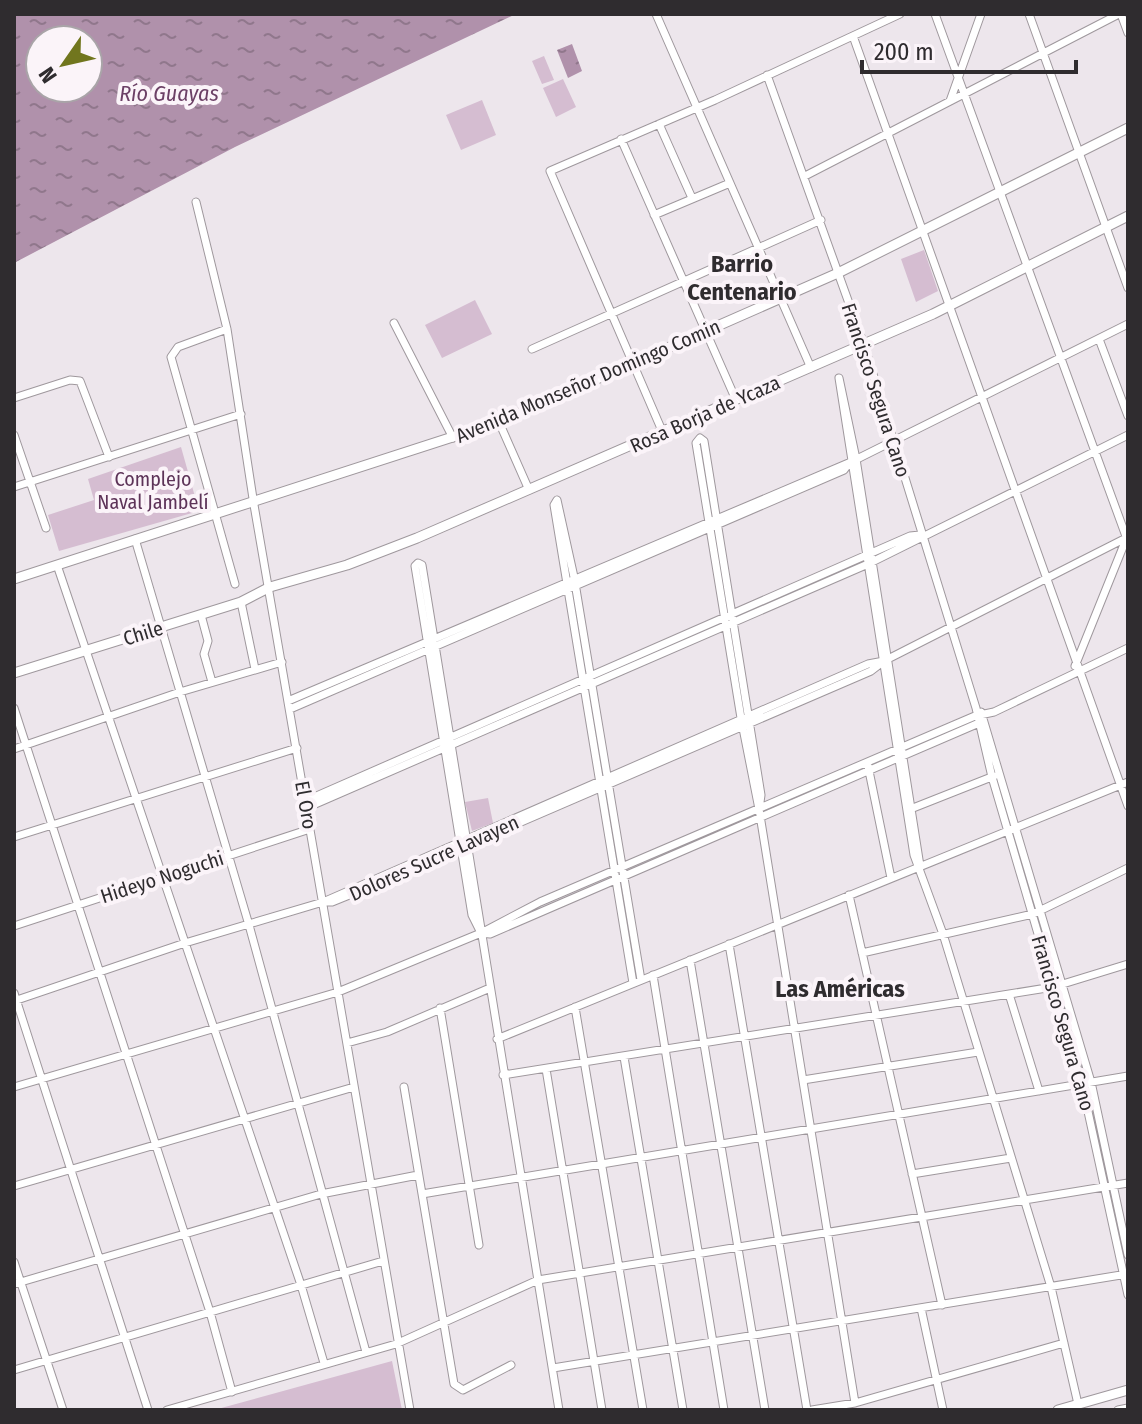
<svg xmlns="http://www.w3.org/2000/svg" width="1142" height="1424" font-family="'Fira Sans Condensed',sans-serif">
	<style>
		.park { fill: #d5bdd1 }
		.water { fill: url(#water-ripples); fill-rule: evenodd }
		.lines { fill: none; stroke-linecap: round; stroke-linejoin: round }
		.minor-casing { stroke: #9f989d; stroke-width: 9 }
		.major-casing { stroke: #9f989d; stroke-width: 11 }
		.minor { stroke: #fff; stroke-width: 7 }
		.major { stroke: #fff; stroke-width: 9 }
		.labels { text-anchor: middle; dominant-baseline: central; stroke-width: 8; stroke-linejoin: round; paint-order: stroke }
		.street-label { font-size: 20px; fill: #2f2c2f; stroke: #fbf4f9 }
		.park-label { font-size: 20px; fill: #5d3358; stroke: #fbf4f9 }
		.water-label { font-size: 22px; font-style: italic; fill: #6c4066; stroke: #fbf4f9 }
		.quarter-label { font-size: 24px; font-weight: bold; fill: #2f2c2f; stroke: #fbf4f9 }
	</style>
	<defs>
		<pattern id="water-ripples" width="26" height="14" patternUnits="userSpaceOnUse" patternTransform="scale(2)"><rect width="26" height="14" fill="#b091ab"/><path d="M2 4q2-2 4 0t4 0M15 11q2-2 4 0t4 0" fill="none" stroke="#90778c"/></pattern>
	</defs>
	<rect width="100%" height="100%" fill="#ede6ec"/>
	<path class="park" d="M544,56L554,80L542,84L532,61Z
		M563,79L576,107L556,117L543,88Z
		M482,100L496,135L461,150L446,115Z
		M924,250L938,291L916,302L901,259Z
		M475,300L492,334L442,358L425,325Z
		M181,447L199,511L59,551L48,515L94,500L88,479Z
		M488,798L493,823L472,831L465,802Z
		M392,1361L402,1410H214Z"/>
	<path class="water" d="M14,14H516L235,147L14,263ZM40,40H88V88H40Z
		M572,44L582,71L568,78L557,50Z"/>
	<g class="lines">
		<g class="minor-casing">
			<path id="minor" d="M656,14L811,368
				M935,14L1127,539
				M1029,14L1128,288
				M1121,14L1128,33
				M853,36L1128,806
				M767,75L864,345L976,708L992,777L1082,1084L1128,1295
				M950,101L981,14
				M659,124L692,198
				M621,139L736,400
				M805,176L1119,14
				M196,202L227,329L254,505L410,1410
				M654,215L730,183
				M394,323L453,438
				M227,329L178,347L171,357L235,584
				M1099,339L1128,416
				M532,349L821,220
				M14,398L70,380L80,381L109,457
				M499,422L529,490
				M663,433L550,171L715,100L900,14
				M14,435L46,528
				M14,487L241,414
				M135,539L249,925L366,1352
				M57,565L301,1285L324,1363
				M241,602L255,669
				M201,615L208,641L204,654L212,682
				M1075,666L1127,537
				M288,701L851,462L1128,324
				M14,708L210,1312L232,1392
				M290,709L844,470L850,462
				M981,712L1091,1082L1128,1255
				M14,749L180,692L282,662
				M868,766L891,878
				M305,801L910,536L920,535
				M306,808L868,564L1128,435
				M913,808L994,776
				M759,809L761,795L704,441L700,438L696,443L741,718L759,809L855,1403
				M14,837L297,748
				M920,866L856,459L839,378L914,855L943,934L1051,1287L1078,1404
				M849,895L942,1305
				M325,902H332L396,876L871,671L884,661L1128,537
				M14,926L310,829
				M481,933L472,915L415,566L418,563L422,565L559,1410
				M481,933L490,934L979,723
				M729,944L807,1410
				M862,953L1033,914L1128,868
				M690,960L765,1410
				M653,975L724,1410
				M633,983L554,505L557,500L574,577L641,980
				M14,993L148,1410
				M1009,994L1039,1091
				M14,1001L185,943L323,902L868,664L884,661
				M575,1007L643,1410
				M440,1008L479,1245
				M497,1039L1128,782
				M347,1043L387,1032L490,988
				M624,1057L683,1410
				M546,1069L602,1410
				M503,1075L1053,987L1128,964
				M803,1080L978,1052
				M14,1087L338,992L481,933L540,902L975,716L994,712L1128,648
				M404,1087L454,1384L463,1390L511,1365
				M912,1174L1011,1158
				M14,1186L354,1087
				M422,1194L1128,1076
				M14,1262L63,1410
				M14,1284L321,1194L418,1175
				M921,1308L943,1410
				M553,1368L1127,1274
				M14,1370L383,1261
				M167,1410L396,1344L538,1280L1128,1183
				M812,1410L855,1403L1064,1343
				M1118,1410L1128,1408"/>
		</g>
		<g class="major-casing">
			<path id="major" d="M14,579L499,422L838,273L1128,128
				M14,673L241,602L270,587L347,565L417,538L933,314L1128,216
				M1058,1410L1128,1390"/>
		</g>
		<use href="#minor" class="minor"/>
		<use href="#major" class="major"/>
	</g>
	<g class="labels">
		<g class="street-label">
			<text transform="translate(588 381) rotate(-23)">Avenida Monseñor Domingo Comin</text>
			<text transform="translate(876 390) rotate(72)">Francisco Segura Cano</text>
			<text transform="translate(705 414) rotate(-24)">Rosa Borja de Ycaza</text>
			<text transform="translate(143 633) rotate(-17)">Chile</text>
			<text transform="translate(306 805) rotate(80)">El Oro</text>
			<text transform="translate(434 858) rotate(-24)">Dolores Sucre Lavayen</text>
			<text transform="translate(162 877) rotate(-18)">Hideyo Noguchi</text>
			<text transform="translate(1063 1023) rotate(74)">Francisco Segura Cano</text>
		</g>
		<g class="park-label">
			<text x="153" y="479">Complejo<tspan x="153" dy="23">Naval Jambelí</tspan></text>
		</g>
		<g class="water-label">
			<text x="169" y="93">Río Guayas</text>
		</g>
		<g class="quarter-label">
			<text x="742" y="264">Barrio<tspan x="742" dy="28">Centenario</tspan></text>
			<text x="840" y="989">Las Américas</text>
		</g>
	</g>
	<rect width="1142" height="1424" fill="none" stroke="#2f2c2f" stroke-width="32"/>
	<g transform="translate(64 64) rotate(236)"><circle r="38" fill="#fbf4f9" stroke="#a9a4a8" stroke-width="2"/>
	<path d="M0-6L14 30L0 20L-14 30Z" fill="#71761e"/>
	<text y="-12" font-size="22" font-weight="bold" text-anchor="middle" fill="#2f2c2f">N</text>
	</g>
	<path d="M862 60v12h214v-12" fill="none" stroke="#2f2c2f" stroke-width="4"/>
	<text x="874" y="60" font-size="24" fill="#2f2c2f" stroke="#fbf4f9" stroke-width="6" paint-order="stroke">200 m</text>
</svg>
